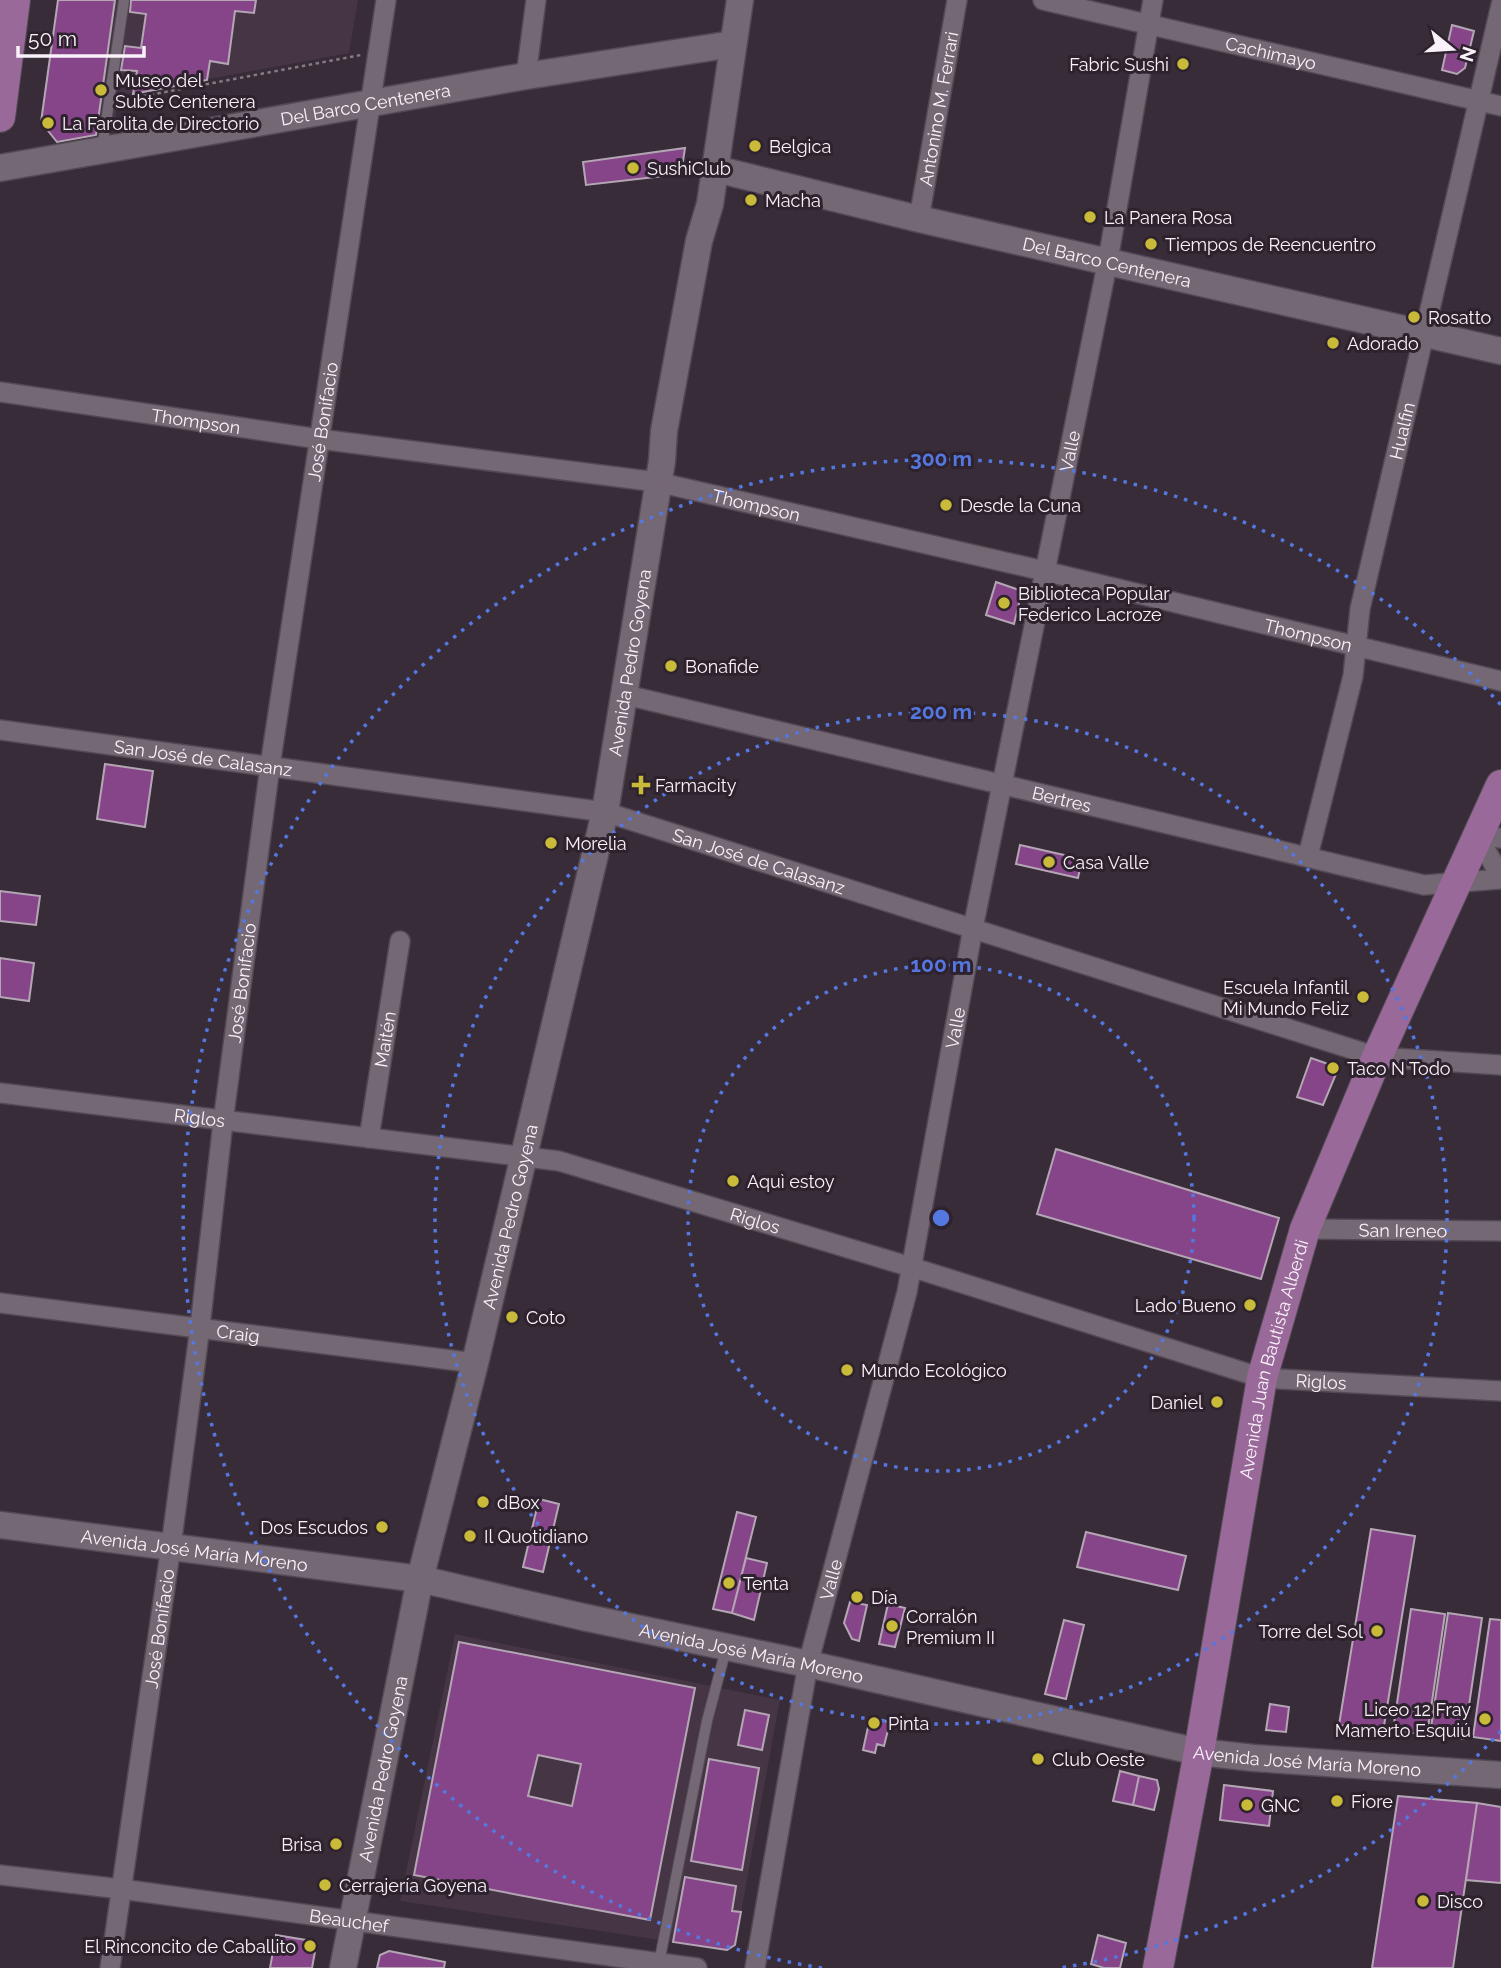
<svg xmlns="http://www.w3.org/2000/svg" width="1501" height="1968" font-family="Raleway,sans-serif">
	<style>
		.built { fill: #453545 }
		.building { fill: #864588; stroke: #b4a6b4; stroke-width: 2; fill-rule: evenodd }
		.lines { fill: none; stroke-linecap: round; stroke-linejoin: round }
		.lane-casing { stroke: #534954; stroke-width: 12 }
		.street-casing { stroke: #534954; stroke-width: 22 }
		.secondary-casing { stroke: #534954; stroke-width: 29 }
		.primary-casing { stroke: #534954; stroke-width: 32 }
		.path { stroke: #857b85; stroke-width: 2.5; stroke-dasharray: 3.5 3.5; stroke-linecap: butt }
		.lane { stroke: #756875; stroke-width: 10 }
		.street { stroke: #756875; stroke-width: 19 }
		.secondary { stroke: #756875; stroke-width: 26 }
		.primary { stroke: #99699a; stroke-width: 30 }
		.ring { fill: none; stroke: #5477e0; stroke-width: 3.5; stroke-dasharray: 3.5 7 }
		.poi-dot { fill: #c9ba3a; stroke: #2d222d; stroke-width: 2.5 }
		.labels { text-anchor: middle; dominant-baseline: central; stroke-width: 6; stroke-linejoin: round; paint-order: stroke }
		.street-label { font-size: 18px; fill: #faf2fa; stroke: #2d222d }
		.poi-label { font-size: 18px; fill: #faf2fa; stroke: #2d222d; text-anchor: start }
		.centre { fill: #5477e0; stroke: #2d222d; stroke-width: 3.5 }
		.ring-label { font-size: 21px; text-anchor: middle; font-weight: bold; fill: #5477e0; stroke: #2d222d; stroke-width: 6; stroke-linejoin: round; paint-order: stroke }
	</style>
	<rect width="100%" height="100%" fill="#372c37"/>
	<path class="built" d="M115,0H358L349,53L118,96L114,132L96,135Z
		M455,1634L780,1700L735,1945L727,1950L400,1901Z"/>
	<path class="building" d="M58,0H115L96,135L57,142L41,122Z
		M131,0H256L254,13L235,11L228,64L210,61L207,80L133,94L137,71L121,70L125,46L141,48L146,14L130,12Z
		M1452,25L1474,31L1465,68L1457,74L1442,70Z
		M685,148L681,174L586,185L583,162Z
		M996,582L1022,591L1014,624L986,615Z
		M105,764L153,771L145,827L97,819Z
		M1020,845L1082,859L1078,878L1016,864Z
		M0,891L40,896L36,925L0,921Z
		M0,958L34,963L29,1001L0,997Z
		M1311,1058L1334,1066L1336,1074L1323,1105L1297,1097Z
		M1056,1149L1279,1218L1261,1279L1037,1214Z
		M539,1499L559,1504L543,1572L523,1567Z
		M737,1512L756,1517L732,1613L713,1609Z
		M1371,1529L1415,1536L1383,1732L1339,1725Z
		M1086,1532L1186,1556L1178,1590L1077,1567Z
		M746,1558L767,1563L754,1620L732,1613Z
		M850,1602L867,1605L859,1641L852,1639L844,1623Z
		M888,1604L905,1608L895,1647L879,1644Z
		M1411,1609L1445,1614L1427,1735L1393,1730Z
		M1448,1613L1482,1618L1464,1739L1430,1734Z
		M1490,1619L1501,1620V1741L1473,1737Z
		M1064,1620L1084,1625L1066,1699L1045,1694Z
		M459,1642L695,1688L650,1920L414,1875ZM538,1755L581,1764L572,1806L528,1796Z
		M1270,1704L1289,1707L1286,1732L1266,1730Z
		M745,1710L769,1715L762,1750L738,1745Z
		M870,1718L890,1722L884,1746L877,1744L875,1753L863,1750Z
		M709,1759L759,1768L742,1870L691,1861Z
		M1120,1771L1139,1776L1133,1805L1113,1801Z
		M1139,1776L1157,1780L1159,1789L1154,1810L1133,1805Z
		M1224,1785L1273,1791L1269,1826L1220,1820Z
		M1398,1796L1477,1803L1453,1968H1372Z
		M1477,1803L1501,1807V1883L1466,1880Z
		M685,1877L736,1886L732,1911L741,1912L735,1945L727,1950L673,1942Z
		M276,1935L312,1941L316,1946L312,1968H270Z
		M1098,1935L1126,1943L1120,1968H1104L1091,1964Z
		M389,1951L445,1962L444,1968H377L380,1955Z"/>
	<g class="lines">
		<g class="lane-casing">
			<path id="lane" d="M102,149L124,0
				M659,1963L707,1721L726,1649"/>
		</g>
		<g class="street-casing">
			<g id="street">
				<path id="s1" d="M1043,0L1501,106"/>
				<path d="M526,76L536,0"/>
				<path id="s2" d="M919,219L957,0"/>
				<path id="s3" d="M0,392L319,439L657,482L1044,571L1501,681"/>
				<path id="s4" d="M626,695L1424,885L1501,879"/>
				<path id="s5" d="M0,730L605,812L1377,1057L1501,1065"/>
				<path d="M1477,836L1501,876"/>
				<path d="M1477,836L1501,838"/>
				<path id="s6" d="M1308,856L1353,676L1360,609L1501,5"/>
				<path id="s7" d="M0,1093L559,1161L911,1267L1262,1378L1501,1391"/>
				<path id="s8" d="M369,1138L400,941"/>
				<path id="s9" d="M1305,1229L1501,1231"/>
				<path id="s10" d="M0,1303L475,1363"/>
				<path id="s11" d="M0,1875L121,1889L697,1968"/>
				<path id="s12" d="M110,1968L171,1546L200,1327L223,1122L270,766L386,0"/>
				<path id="s13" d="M755,1968L808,1664L907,1292L973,928L1108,260L1153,0"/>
			</g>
		</g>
		<g class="secondary-casing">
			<g id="secondary">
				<path id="s14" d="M0,168L526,76L733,44"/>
				<path id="s15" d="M716,169L919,219L1501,351"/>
				<path id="s16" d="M0,1525L420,1579L583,1617L808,1664L1199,1752L1254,1758L1501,1775"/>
				<path id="s17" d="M343,1968L420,1579L475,1363L605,812L662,461L664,431L699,241L710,204L740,0"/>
			</g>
		</g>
		<g class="primary-casing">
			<g id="primary">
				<path d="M0,117L15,0"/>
				<path id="s18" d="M1158,1968L1199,1752L1262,1378L1305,1229L1377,1057L1501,785"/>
			</g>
		</g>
		<path class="path" d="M123,100L361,55"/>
		<use href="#lane" class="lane"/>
		<use href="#street" class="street"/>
		<use href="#secondary" class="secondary"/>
		<use href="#primary" class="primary"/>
	</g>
	<g class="ring">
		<circle cx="941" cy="1218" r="253"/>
		<circle cx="941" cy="1218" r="506"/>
		<path d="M1501 1731A759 759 0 0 1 1060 1968M822 1968A759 759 0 1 1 1501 705"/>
	</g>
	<g class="poi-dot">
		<circle cx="1183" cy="64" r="7"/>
		<circle cx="101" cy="90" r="7"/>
		<circle cx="48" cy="123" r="7"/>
		<circle cx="755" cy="146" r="7"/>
		<circle cx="633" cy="168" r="7"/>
		<circle cx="751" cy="200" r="7"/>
		<circle cx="1090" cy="217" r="7"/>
		<circle cx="1151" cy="244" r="7"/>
		<circle cx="1414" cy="317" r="7"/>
		<circle cx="1333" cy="343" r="7"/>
		<circle cx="946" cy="505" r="7"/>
		<circle cx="1004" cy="603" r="7"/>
		<circle cx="671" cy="666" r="7"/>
		<path d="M637.5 774.5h7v7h7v7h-7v7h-7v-7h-7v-7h7z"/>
		<circle cx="551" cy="843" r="7"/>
		<circle cx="1049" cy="862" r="7"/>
		<circle cx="1363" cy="997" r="7"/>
		<circle cx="1333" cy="1068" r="7"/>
		<circle cx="733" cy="1181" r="7"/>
		<circle cx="1250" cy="1305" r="7"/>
		<circle cx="512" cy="1317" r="7"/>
		<circle cx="847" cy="1370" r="7"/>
		<circle cx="1217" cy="1402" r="7"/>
		<circle cx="483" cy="1502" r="7"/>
		<circle cx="382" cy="1527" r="7"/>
		<circle cx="470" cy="1536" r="7"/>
		<circle cx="729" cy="1583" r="7"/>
		<circle cx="857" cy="1597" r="7"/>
		<circle cx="892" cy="1626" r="7"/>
		<circle cx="1377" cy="1631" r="7"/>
		<circle cx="1485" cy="1719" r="7"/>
		<circle cx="874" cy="1723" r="7"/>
		<circle cx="1038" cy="1759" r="7"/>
		<circle cx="1337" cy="1801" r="7"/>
		<circle cx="1247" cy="1805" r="7"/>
		<circle cx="336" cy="1844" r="7"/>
		<circle cx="325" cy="1885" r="7"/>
		<circle cx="1423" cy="1901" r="7"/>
		<circle cx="310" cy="1946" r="7"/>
	</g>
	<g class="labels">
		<g class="street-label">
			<text stroke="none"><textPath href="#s1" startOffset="234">Cachimayo</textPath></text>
			<text stroke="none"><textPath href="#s14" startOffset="371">Del Barco Centenera</textPath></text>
			<text stroke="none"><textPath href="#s2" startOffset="112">Antonino M. Ferrari</textPath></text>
			<text stroke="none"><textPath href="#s15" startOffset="402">Del Barco Centenera</textPath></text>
			<text stroke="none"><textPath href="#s3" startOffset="198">Thompson</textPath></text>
			<text stroke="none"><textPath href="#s12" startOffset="1561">José Bonifacio</textPath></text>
			<text stroke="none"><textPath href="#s6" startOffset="436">Hualfin</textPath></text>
			<text stroke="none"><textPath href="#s13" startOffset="1550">Valle</textPath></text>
			<text stroke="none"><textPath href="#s3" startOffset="765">Thompson</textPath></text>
			<text stroke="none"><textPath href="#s3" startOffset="1332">Thompson</textPath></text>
			<text stroke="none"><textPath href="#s17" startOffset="1337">Avenida Pedro Goyena</textPath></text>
			<text stroke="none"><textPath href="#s5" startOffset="205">San José de Calasanz</textPath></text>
			<text stroke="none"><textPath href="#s4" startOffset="448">Bertres</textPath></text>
			<text stroke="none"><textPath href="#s5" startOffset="772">San José de Calasanz</textPath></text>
			<text stroke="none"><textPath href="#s12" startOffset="994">José Bonifacio</textPath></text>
			<text stroke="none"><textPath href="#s13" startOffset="962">Valle</textPath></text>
			<text stroke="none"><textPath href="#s8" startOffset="100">Maitén</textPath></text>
			<text stroke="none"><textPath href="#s7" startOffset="201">Riglos</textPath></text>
			<text stroke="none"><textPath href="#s17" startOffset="770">Avenida Pedro Goyena</textPath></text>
			<text stroke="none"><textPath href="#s7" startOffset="768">Riglos</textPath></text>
			<text stroke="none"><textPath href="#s9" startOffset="98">San Ireneo</textPath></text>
			<text stroke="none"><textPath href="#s10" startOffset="240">Craig</textPath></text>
			<text stroke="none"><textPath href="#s18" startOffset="620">Avenida Juan Bautista Alberdi</textPath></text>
			<text stroke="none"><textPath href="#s7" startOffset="1358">Riglos</textPath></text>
			<text stroke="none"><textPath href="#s16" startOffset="196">Avenida José María Moreno</textPath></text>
			<text stroke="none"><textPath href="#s13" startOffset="396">Valle</textPath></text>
			<text stroke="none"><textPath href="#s12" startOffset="343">José Bonifacio</textPath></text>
			<text stroke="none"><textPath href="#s16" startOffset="763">Avenida José María Moreno</textPath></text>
			<text stroke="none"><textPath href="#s16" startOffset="1330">Avenida José María Moreno</textPath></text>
			<text stroke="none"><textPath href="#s17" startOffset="203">Avenida Pedro Goyena</textPath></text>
			<text stroke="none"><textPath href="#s11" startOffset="352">Beauchef</textPath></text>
		</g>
		<g class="poi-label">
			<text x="1169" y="64" text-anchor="end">Fabric Sushi</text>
			<text x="115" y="80">Museo del<tspan x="115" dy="21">Subte Centenera</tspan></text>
			<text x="62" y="123">La Farolita de Directorio</text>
			<text x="769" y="146">Belgica</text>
			<text x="647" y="168">SushiClub</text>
			<text x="765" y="200">Macha</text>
			<text x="1104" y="217">La Panera Rosa</text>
			<text x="1165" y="244">Tiempos de Reencuentro</text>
			<text x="1428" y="317">Rosatto</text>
			<text x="1347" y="343">Adorado</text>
			<text x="960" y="505">Desde la Cuna</text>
			<text x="1018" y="593">Biblioteca Popular<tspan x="1018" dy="21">Federico Lacroze</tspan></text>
			<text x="685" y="666">Bonafide</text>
			<text x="655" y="785">Farmacity</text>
			<text x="565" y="843">Morelia</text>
			<text x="1063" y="862">Casa Valle</text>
			<text x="1349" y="987" text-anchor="end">Escuela Infantil<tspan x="1349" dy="21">Mi Mundo Feliz</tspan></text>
			<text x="1347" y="1068">Taco N Todo</text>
			<text x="747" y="1181">Aquì estoy</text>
			<text x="1236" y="1305" text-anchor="end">Lado Bueno</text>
			<text x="526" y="1317">Coto</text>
			<text x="861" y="1370">Mundo Ecológico</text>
			<text x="1203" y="1402" text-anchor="end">Daniel</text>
			<text x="497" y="1502">dBox</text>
			<text x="368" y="1527" text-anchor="end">Dos Escudos</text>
			<text x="484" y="1536">Il Quotidiano</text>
			<text x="743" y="1583">Tenta</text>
			<text x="871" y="1597">Día</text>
			<text x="906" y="1616">Corralón<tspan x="906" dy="21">Premium II</tspan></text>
			<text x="1363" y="1631" text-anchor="end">Torre del Sol</text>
			<text x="1471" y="1709" text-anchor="end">Liceo 12 Fray<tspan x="1471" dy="21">Mamerto Esquiú</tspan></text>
			<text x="888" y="1723">Pinta</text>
			<text x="1052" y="1759">Club Oeste</text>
			<text x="1351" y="1801">Fiore</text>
			<text x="1261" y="1805">GNC</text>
			<text x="322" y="1844" text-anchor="end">Brisa</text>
			<text x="339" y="1885">Cerrajería Goyena</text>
			<text x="1437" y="1901">Disco</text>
			<text x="296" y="1946" text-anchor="end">El Rinconcito de Caballito</text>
		</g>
	</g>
	<circle cx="941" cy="1218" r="10" class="centre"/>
	<g class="ring-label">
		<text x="941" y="466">300 m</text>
		<text x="941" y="719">200 m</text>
		<text x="941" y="972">100 m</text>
	</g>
	<g transform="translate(1452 49) rotate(108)" stroke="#2d222d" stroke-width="5" paint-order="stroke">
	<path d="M0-5L12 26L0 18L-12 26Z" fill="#faf2fa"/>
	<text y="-10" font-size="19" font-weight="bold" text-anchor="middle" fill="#faf2fa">N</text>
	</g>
	<path d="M18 46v10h126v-10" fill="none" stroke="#faf2fa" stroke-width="3.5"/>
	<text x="28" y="46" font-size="21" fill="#faf2fa" stroke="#2d222d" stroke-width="5" paint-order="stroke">50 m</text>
</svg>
